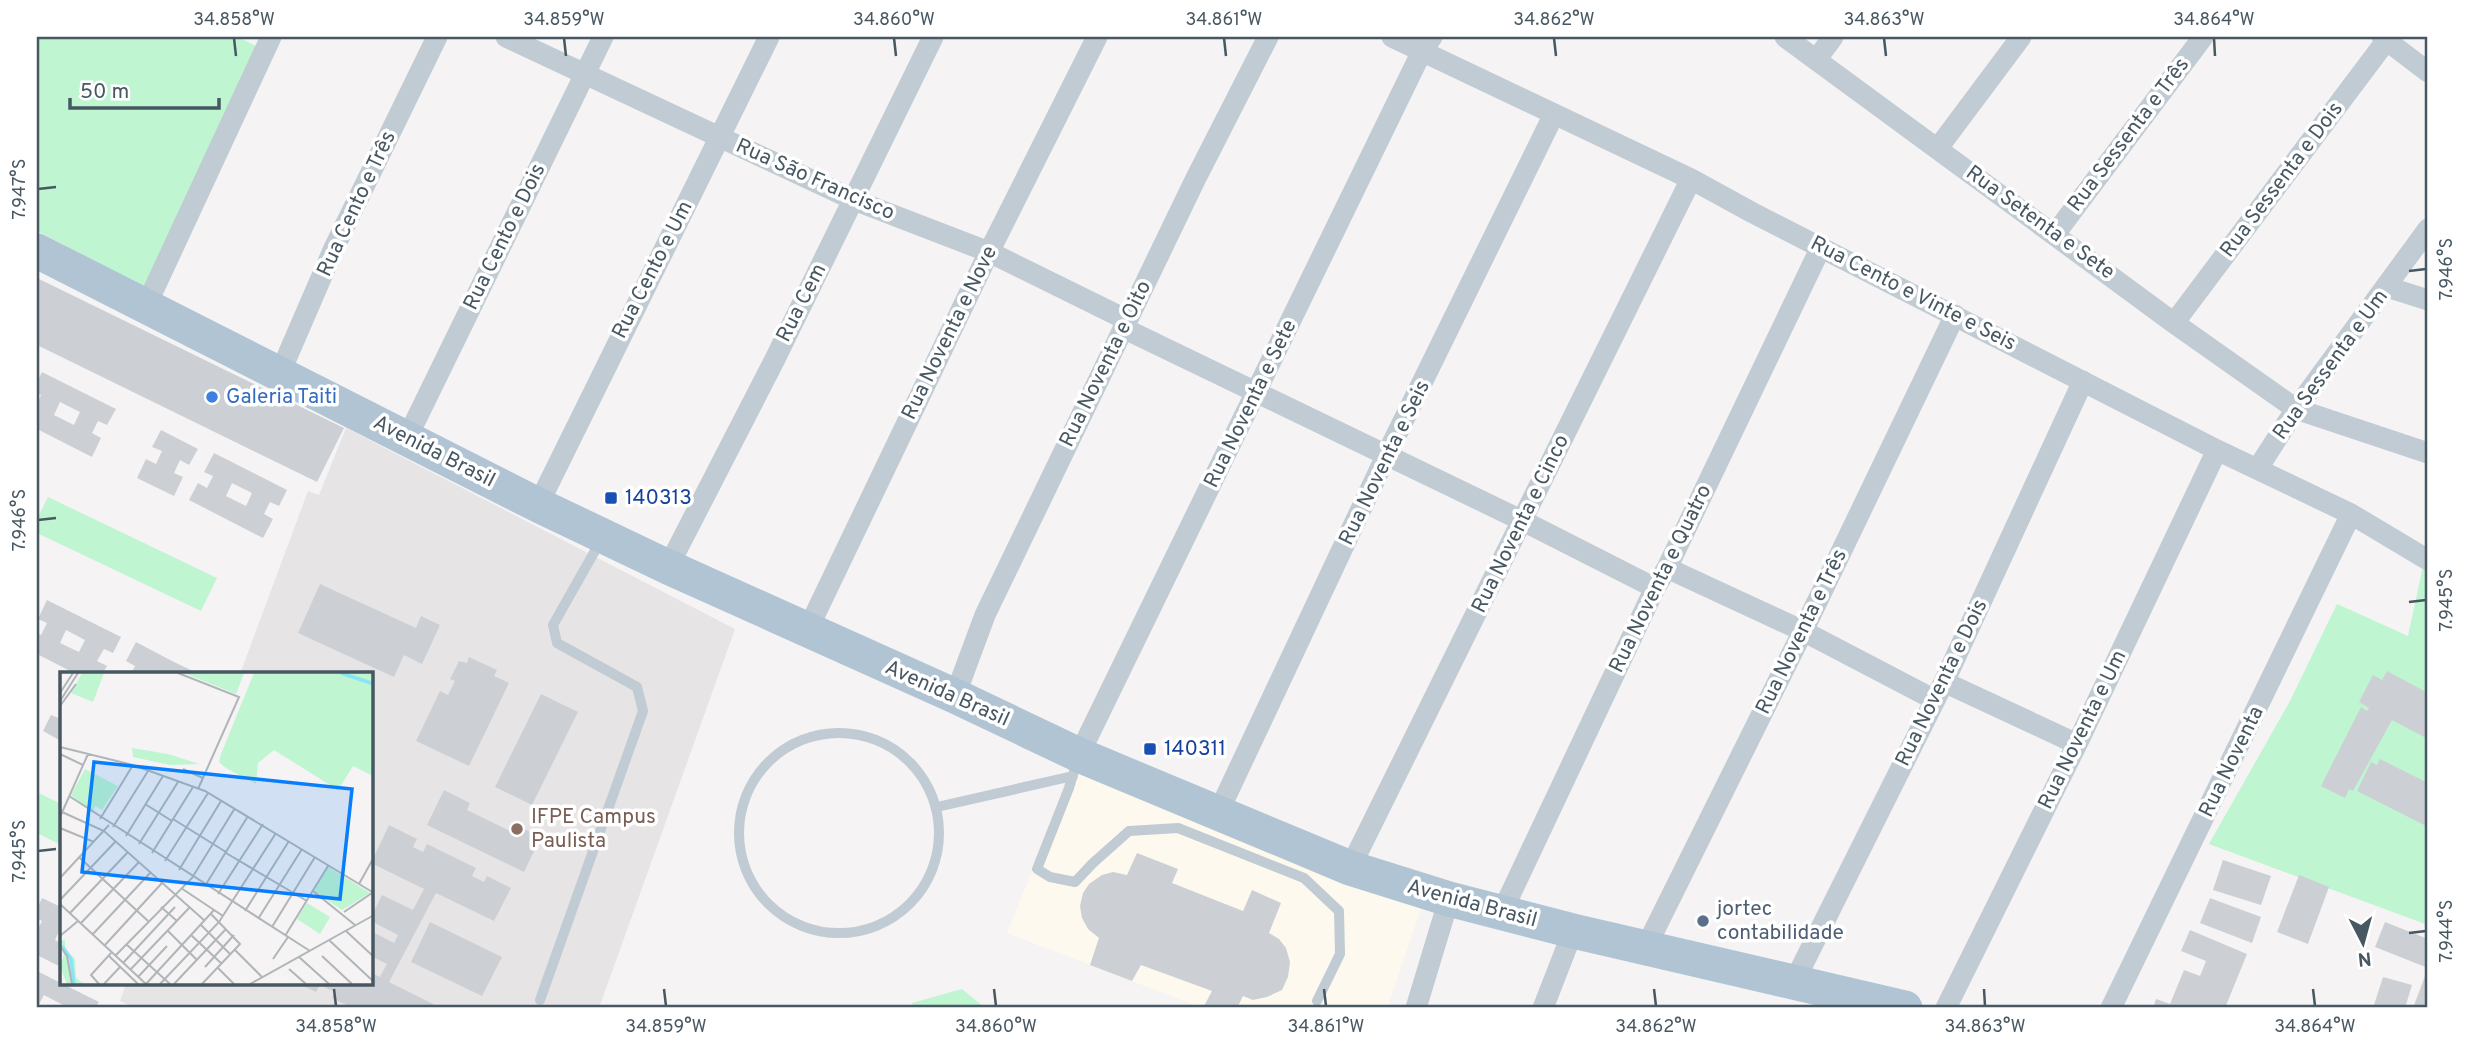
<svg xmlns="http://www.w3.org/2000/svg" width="2465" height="1045" font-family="Overpass,sans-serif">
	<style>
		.commercial { fill: #fef9ee }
		.education { fill: #e6e4e5 }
		.green { fill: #bff5d1 }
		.building { fill: #ccd0d5; fill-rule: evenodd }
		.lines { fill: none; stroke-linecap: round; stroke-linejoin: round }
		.service { stroke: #c0cbd3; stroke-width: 10 }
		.minor { stroke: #c0cbd3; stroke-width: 21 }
		.primary { stroke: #b0c4d4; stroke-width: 35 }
		.ticks { fill: none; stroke: #485863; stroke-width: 2.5 }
		.shop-dot { fill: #3f7fe0; stroke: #fff; stroke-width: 2.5 }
		.transit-dot { fill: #1a4fb4; stroke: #fff; stroke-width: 2.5 }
		.education-dot { fill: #8d6e63; stroke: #fff; stroke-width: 2.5 }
		.service-dot { fill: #5c6f8a; stroke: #fff; stroke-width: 2.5 }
		.labels { text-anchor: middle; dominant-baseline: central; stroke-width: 7; stroke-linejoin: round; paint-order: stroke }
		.street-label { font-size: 21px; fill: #485863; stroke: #fff }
		.shop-label { font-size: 21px; fill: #366cbe; stroke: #fff; text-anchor: start }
		.transit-label { font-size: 21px; fill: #164399; stroke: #fff; text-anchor: start }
		.education-label { font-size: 21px; fill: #785e54; stroke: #fff; text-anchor: start }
		.service-label { font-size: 21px; fill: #4e5e75; stroke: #fff; text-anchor: start }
		.inset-river { fill: none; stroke: #88e5f6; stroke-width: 3.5 }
		.inset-road { fill: none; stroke: #b0b5b9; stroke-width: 2 }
		.view { fill: #087efa; fill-opacity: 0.15; stroke: #087efa; stroke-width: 3.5 }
		.inset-edge { fill: none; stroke: #485863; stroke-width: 3.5 }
		.neatline { fill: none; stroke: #485863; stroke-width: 2.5 }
		.ticks-label { font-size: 18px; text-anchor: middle; fill: #485863 }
	</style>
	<rect width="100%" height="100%" fill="#f5f3f3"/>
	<path class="commercial" d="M1074,768L1421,909L1387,1008H1202L1007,933Z"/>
	<path class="education" d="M346,428L735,629L599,1008H135L120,1001L126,984H371V674H240L308,491L319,495Z"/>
	<path class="green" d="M37,37H238L258,47L147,288L37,231Z
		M48,497L217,578L201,611L37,533V519Z
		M2423,566L2428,571V925L2209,844L2290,701L2337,604L2408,636Z
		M37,792L61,804V845L37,833Z
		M962,989L985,1008H913L912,1003Z"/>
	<path class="building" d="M37,278L344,428L317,482L37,345Z
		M42,372L116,409L107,425L98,421L92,433L101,438L92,457L37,429V404L41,395L37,393V382ZM60,402L80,412L74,425L54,415Z
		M161,430L198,449L189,465L180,460L174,473L183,477L174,496L137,478L146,459L156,464L162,451L152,447Z
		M214,453L287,490L279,506L270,502L264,514L273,519L263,538L189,500L198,483L207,488L213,476L204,472ZM232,483L252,493L246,506L226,496Z
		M320,584L416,628L421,616L440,625L422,664L404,655L394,677L298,633Z
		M47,600L121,637L113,653L104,649L97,661L107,666L102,674H76L37,654V633L41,635L47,623L38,619ZM66,630L85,640L79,652L60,643Z
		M136,642L172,661L199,674H131L135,666L126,661Z
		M469,657L497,670L494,676L509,683L469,766L416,741L440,691L448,695L455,681L450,679L459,661L467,663Z
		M2387,671L2428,693V733L2426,738L2392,720L2353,791L2349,789L2345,798L2321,786L2361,707L2367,711L2369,708L2359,702L2373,675L2382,680Z
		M541,694L578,712L532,805L495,787Z
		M51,715L61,719V741L43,731Z
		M2380,759L2428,783V827L2357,791L2371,762L2377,765Z
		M444,790L470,803L467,810L512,832L516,825L541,837L524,872L427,825Z
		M389,825L417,839L413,847L423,852L427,844L476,868L472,876L484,882L487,876L511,888L494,921L436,893L389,982L441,1008H353L332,998L335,992L320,985L316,992L299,984H371V973L380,977L387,964L371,956V931L394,943L398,935L371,921V917L382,895L413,910L424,889L371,863Z
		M1137,853L1178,869L1172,883L1243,911L1252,890L1281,903L1269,933L1279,939L1286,948L1290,962L1288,977L1282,990L1267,997L1253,1000L1243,996L1237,1008H1203L1212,991L1141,965L1132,981L1090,965L1099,938L1088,929L1082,918L1080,906L1083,893L1089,884L1102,875L1113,872L1127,875Z
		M2223,860L2271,876L2261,905L2213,890Z
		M2299,875L2329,887L2308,944L2277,932Z
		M42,898L61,907V927L55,940L61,943V967L37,955V931L42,921L37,918V909Z
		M2210,898L2261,917L2252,943L2200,923Z
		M430,922L502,957L482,996L411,962Z
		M2385,922L2428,939V1008H2413L2428,968L2375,947Z
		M2190,930L2247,954L2225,1008H2153L2156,999L2170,1004L2184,970L2200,976L2206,961L2181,951Z
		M37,971L99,1002L95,1008H61L63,1005L44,995L37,1008Z
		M2383,977L2412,985L2405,1008H2373Z"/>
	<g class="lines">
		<path class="service" d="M739 833a100 100 0 1 1 200 0a100 100 0 1 1-200 0Z
			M1078,758L1069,788L1037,869L1050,877L1075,882L1093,863L1129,831L1178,828L1304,878L1339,911L1340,954L1317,1001
			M937,807L1073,776
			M540,1000L643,711L637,687L557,643L553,625L600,542"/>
		<path class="minor" d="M506,37L854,200L989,252L1127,320
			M1392,37L1691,179L1753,213L2217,450L2351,514L2428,560
			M1785,37L2174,323L2296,409L2428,453
			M2382,37L2428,72
			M1816,60L1833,37
			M1938,148L2021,37
			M2055,234L2203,37
			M2387,287L2428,300
			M146,306L271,37
			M2174,323L2389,37
			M1123,328L1523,521L1655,588
			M280,373L334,248L437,37
			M407,438L603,37
			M2258,468L2296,409L2428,229
			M538,505L769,37
			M668,567L774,361L933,37
			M1667,568L1803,631L1935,700
			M807,631L989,252L1097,37
			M1944,682L2077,744
			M955,696L985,615L1196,178L1268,37
			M1079,755L1422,51L1432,37
			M1218,813L1386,456L1554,114
			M1350,868L1691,179
			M1502,912L1655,588L1667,568L1821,247
			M1646,947L1803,631L1955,315
			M1794,982L1944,682L2083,381
			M1416,1008L1449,899
			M1543,1008L1573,931
			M1946,1008L2077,744L2217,450
			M2111,1008L2351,514"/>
		<path class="primary" d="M37,251L538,505L668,567L955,696L1079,755L1350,868L1449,899L1573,931L1905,1008"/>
	</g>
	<path class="ticks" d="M234,38L236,56M564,38L566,56M894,38L896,56M1224,38L1226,56M1554,38L1556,56M1884,38L1886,56M2214,38L2215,56M38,189L56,187M2409,271L2426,269M38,520L56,518M2409,602L2426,600M38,851L56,849M2409,933L2426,931M334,989L336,1006M664,989L666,1006M994,989L996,1006M1324,989L1326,1006M1654,989L1656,1006M1984,989L1985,1006M2313,989L2315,1006"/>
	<circle class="shop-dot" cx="212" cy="397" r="7"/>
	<g class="transit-dot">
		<rect x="604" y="491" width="14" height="14" rx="3.5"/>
		<rect x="1143" y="742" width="14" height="14" rx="3.5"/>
	</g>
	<circle class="education-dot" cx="517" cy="829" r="7"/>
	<circle class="service-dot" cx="1703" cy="921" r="7"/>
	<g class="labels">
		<g class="street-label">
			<text transform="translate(2129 135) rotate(-53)">Rua Sessenta e Três</text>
			<text transform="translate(815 180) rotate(24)">Rua São Francisco</text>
			<text transform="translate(2282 180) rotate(-53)">Rua Sessenta e Dois</text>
			<text transform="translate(357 204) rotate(-65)">Rua Cento e Três</text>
			<text transform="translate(2040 223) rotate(36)">Rua Setenta e Sete</text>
			<text transform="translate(505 237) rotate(-64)">Rua Cento e Dois</text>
			<text transform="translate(653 270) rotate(-63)">Rua Cento e Um</text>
			<text transform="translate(1913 294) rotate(27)">Rua Cento e Vinte e Seis</text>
			<text transform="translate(802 303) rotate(-63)">Rua Cem</text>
			<text transform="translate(950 333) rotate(-64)">Rua Noventa e Nove</text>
			<text transform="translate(1106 364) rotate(-64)">Rua Noventa e Oito</text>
			<text transform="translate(2331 365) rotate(-54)">Rua Sessenta e Um</text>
			<text transform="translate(1251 404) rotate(-64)">Rua Noventa e Sete</text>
			<text transform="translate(434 452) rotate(27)">Avenida Brasil</text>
			<text transform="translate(1385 463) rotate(-64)">Rua Noventa e Seis</text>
			<text transform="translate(1521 524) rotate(-64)">Rua Noventa e Cinco</text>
			<text transform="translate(1661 579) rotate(-64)">Rua Noventa e Quatro</text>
			<text transform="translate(1802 632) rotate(-64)">Rua Noventa e Três</text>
			<text transform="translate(1942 683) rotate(-64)">Rua Noventa e Dois</text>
			<text transform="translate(947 694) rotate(24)">Avenida Brasil</text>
			<text transform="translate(2083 730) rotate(-64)">Rua Noventa e Um</text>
			<text transform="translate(2232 762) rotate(-64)">Rua Noventa</text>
			<text transform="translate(1472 904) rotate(15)">Avenida Brasil</text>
		</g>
		<g class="shop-label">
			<text x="226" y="397">Galeria Taiti</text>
		</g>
		<g class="transit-label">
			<text x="625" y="498">140313</text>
			<text x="1164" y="749">140311</text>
		</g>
		<g class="education-label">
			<text x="531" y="817">IFPE Campus<tspan x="531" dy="24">Paulista</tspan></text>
		</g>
		<g class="service-label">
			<text x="1717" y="909">jortec<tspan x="1717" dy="24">contabilidade</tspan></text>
		</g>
	</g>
	<g transform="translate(60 672)">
		<rect width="313" height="313" fill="#f5f3f3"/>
		<path d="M22,1H44L33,30L11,21ZM124,1H184L176,22ZM194,1H313V104L293,94L278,118L214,78L198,91L196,112L166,96L159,90L161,82ZM72,76L108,82L139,92L110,93L73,85ZM25,97L58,114L42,138L35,134L33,141L11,123ZM268,195L310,221L282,238L254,219ZM247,231L270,245L260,262L237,247ZM5,268V277L15,287L16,306L24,312H7L0,294L4,283L0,269Z" fill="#bff5d1"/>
		<path class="inset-river" d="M281,1L314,12M2,274L11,287L14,312"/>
		<path class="inset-road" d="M118,1L179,25L138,117M0,21L13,1M0,29L18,1M0,34L16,12M0,75L73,93L145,119L314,221M0,82L23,93M123,97L143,106M9,124L250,279M85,132L112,149M2,140L44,159L145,249M0,145L28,82M40,147L73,93M113,147L166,180M53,155L88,99M0,156L34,170M66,164L103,104M79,172L118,110M92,181L133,115M166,181L247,229M19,185L88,249M105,189L148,121M119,198L161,129M0,206L49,153M299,212L314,185M145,214L188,144M121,216L163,244M253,219L295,253M158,222L203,152M0,228L56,169M0,232L86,312M101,235L117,249M185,239L229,169M284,240L312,221M10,241L68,180M198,247L242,177M21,251L79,190M141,253L171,283M212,255L255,185M107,258L137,288M286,259L314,285M33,262L91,200M131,263L162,292M0,264L18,249M225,264L268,194M269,268L314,310M66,272L110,312M45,273L102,211M0,274L7,284L12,312M175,278L202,305M56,283L132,206L175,136M49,284L78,312M262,284L292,312M239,285L269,312M213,287L228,265M63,291L115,235M145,295L174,263M158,296L174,312M71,297L130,235M229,297L246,312M78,305L107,274M39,312L31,303L51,281M44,312L60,295M86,312L154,238M100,312L159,250L216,161M114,312L166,257M142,312L180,272L151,242M190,312L314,243"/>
		<path class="view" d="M34,90L292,117L280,227L22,200Z"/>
		<rect width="313" height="313" class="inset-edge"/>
	</g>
	<rect width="2465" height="1045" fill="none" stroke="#ffffff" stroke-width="77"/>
	<g transform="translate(2363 943) rotate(174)" stroke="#ffffff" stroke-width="5" paint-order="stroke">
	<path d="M0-5L12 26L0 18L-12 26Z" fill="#485863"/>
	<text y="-10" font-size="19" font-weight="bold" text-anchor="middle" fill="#485863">N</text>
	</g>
	<path d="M70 98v10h149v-10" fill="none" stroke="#485863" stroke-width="3.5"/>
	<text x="80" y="98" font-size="21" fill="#485863" stroke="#ffffff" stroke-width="5" paint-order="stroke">50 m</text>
	<rect x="38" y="38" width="2388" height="968" class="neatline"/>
	<g class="ticks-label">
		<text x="234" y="25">34.858°W</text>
		<text x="564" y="25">34.859°W</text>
		<text x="894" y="25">34.860°W</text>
		<text x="1224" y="25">34.861°W</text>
		<text x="1554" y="25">34.862°W</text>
		<text x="1884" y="25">34.863°W</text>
		<text x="2214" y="25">34.864°W</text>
		<text transform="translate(19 189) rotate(-90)" y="6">7.947°S</text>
		<text transform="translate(2446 269) rotate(-90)" y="6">7.946°S</text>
		<text transform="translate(19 520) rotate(-90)" y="6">7.946°S</text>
		<text transform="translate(2446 600) rotate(-90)" y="6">7.945°S</text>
		<text transform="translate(19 851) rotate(-90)" y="6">7.945°S</text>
		<text transform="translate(2446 931) rotate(-90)" y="6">7.944°S</text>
		<text x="336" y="1032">34.858°W</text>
		<text x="666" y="1032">34.859°W</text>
		<text x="996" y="1032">34.860°W</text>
		<text x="1326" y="1032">34.861°W</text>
		<text x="1656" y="1032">34.862°W</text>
		<text x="1985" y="1032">34.863°W</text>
		<text x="2315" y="1032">34.864°W</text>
	</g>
</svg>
